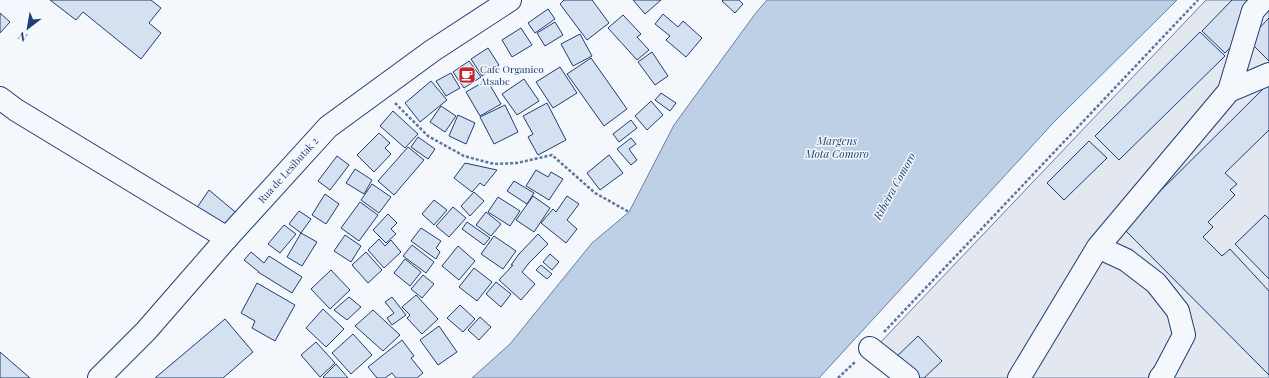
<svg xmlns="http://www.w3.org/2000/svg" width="1269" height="378" font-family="'Playfair Display',serif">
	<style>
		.parking { fill: #e3e8f0; stroke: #687fa3 }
		.water { fill: #bed0e5; stroke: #687fa3 }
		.building { fill: #d5e0f0; stroke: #1d3f73 }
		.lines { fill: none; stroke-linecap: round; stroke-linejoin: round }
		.minor-casing { stroke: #1d3f73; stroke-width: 24 }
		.major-casing { stroke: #1d3f73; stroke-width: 24 }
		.path { stroke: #5e769c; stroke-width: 2.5; stroke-dasharray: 3 2; stroke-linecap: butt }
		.minor { stroke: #f4f7fb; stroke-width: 22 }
		.major { stroke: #f4f7fb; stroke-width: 22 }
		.labels { text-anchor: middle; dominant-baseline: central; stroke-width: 3; stroke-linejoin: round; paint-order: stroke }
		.poi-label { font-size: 10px; fill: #1d3f73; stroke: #f4f7fb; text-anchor: start }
		.street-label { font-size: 10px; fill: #1d3f73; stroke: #f4f7fb }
		.water-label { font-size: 11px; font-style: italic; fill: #1d3f73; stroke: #f4f7fb }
	</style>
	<rect width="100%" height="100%" fill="#f4f7fb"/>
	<path class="parking" d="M1206,0H1269V378H912L877,346Z"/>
	<path class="water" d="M767,0H1177L1054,122L819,378H472L510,344L592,243L629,212L674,125L755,14Z"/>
	<path class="building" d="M50,0H151L161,8L149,23L161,33L141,59L83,12L76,20Z
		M564,0H592L609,23L587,40L560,4Z
		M633,0H661L645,14Z
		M723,0H739L743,4L735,13L722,1Z
		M1232,0H1254L1265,11L1225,53L1202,31Z
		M548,9L555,19L535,33L528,23Z
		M0,13L10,22L0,33Z
		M663,14L678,27L683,21L702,38L686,57L666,40L670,36L655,24Z
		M623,15L641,34L637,37L649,50L637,60L608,28Z
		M1269,18V61L1248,40Z
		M555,22L563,35L545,46L537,33Z
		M521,28L532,45L512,57L502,40Z
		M1200,32L1225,56L1119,160L1095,136Z
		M580,34L592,56L573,66L561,44Z
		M488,48L499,65L482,76L471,59Z
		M652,52L668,76L655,85L638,62Z
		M591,58L627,109L604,126L567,74Z
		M469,61L481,77L464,88L453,72Z
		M560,67L577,93L553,108L536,82Z
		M451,73L460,88L446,96L436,81Z
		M524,79L539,101L517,115L502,94Z
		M487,80L501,104L480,116L466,92Z
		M431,81L447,100L420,122L405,103Z
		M1269,85V130L1225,173L1237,184L1230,190L1235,195L1208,222L1213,227L1203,237L1222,256L1230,249L1269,291V375L1123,228L1265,87Z
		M661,93L676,103L670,111L655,100Z
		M651,101L663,115L647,130L635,116Z
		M547,103L566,140L538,155L528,137L533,134L523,116Z
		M505,105L518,132L494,144L480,117Z
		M441,106L456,116L445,132L430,122Z
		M393,111L418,134L405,148L380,126Z
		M458,115L475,123L466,144L449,136Z
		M631,120L637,128L619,142L613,134Z
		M379,133L390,143L385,148L391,154L374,172L357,155Z
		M418,137L435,149L428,159L411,147Z
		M631,138L636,144L629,149L637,160L631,165L617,149Z
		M1089,141L1107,158L1064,200L1047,183Z
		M408,147L424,160L394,195L378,181Z
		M609,155L623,173L600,190L587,173Z
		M337,156L349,165L330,190L318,181Z
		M465,163L497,170L484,186L480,183L472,192L454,178Z
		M355,169L372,180L364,194L346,183Z
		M536,170L548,177L551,172L563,179L549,200L526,186Z
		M514,181L534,193L527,204L507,191Z
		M372,184L391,197L379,213L361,200Z
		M209,190L240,216L227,233L196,209Z
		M474,192L484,201L470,216L461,206Z
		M325,194L339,204L326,224L312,215Z
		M533,196L550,208L534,232L516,220Z
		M567,196L579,204L567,220L577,229L566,243L541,223L553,209L556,212Z
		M498,197L520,211L510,226L488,212Z
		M434,200L447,210L434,225L422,214Z
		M360,202L378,215L359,241L341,228Z
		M453,207L466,218L449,237L436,226Z
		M299,211L311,219L301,233L289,224Z
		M486,212L501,224L491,236L476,225Z
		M388,214L397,223L391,229L396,234L386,243L373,230Z
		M1265,215L1269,219V279L1235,244Z
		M467,222L490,238L484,245L462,229Z
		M284,225L296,234L280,253L268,244Z
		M421,228L441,241L436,248L440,252L436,259L411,241Z
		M301,233L317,242L302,266L287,257Z
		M538,234L548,244L529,263L522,272L535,284L521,300L499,280L513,265H511L519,254Z
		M345,235L361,246L351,262L334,251Z
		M494,236L516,251L503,269L481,254Z
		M379,239L385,246L391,240L401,252L384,268L368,250Z
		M412,245L434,262L426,273L403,256Z
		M458,246L475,261L459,280L442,266Z
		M251,252L264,263L269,256L302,277L292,293L258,272H259L244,260Z
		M366,252L382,270L368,283L352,265Z
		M550,254L559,262L552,270L543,262Z
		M405,259L421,272L410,286L394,273Z
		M541,265L552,274L547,279L536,270Z
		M474,268L492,282L477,301L459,287Z
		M331,270L350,290L330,309L311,289Z
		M423,275L434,284L422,298L411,289Z
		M496,282L511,294L501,307L486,294Z
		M257,283L295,305L275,341L252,328L255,321L241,313Z
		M416,295L438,319L422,334L407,318L410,315L402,307Z
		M349,297L361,307L347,320L334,310Z
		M392,297L406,315L392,325L387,318L394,313L385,302Z
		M460,305L475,319L463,332L447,318Z
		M323,309L344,329L326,347L306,328Z
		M373,310L400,335L383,351L355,326Z
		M480,317L491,327L479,340L468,330Z
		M225,319L253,352L223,378H155Z
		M439,326L457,352L438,365L420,340Z
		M353,334L372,355L351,374L332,353Z
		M918,336L942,361L924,378H913L894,359Z
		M402,340L414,356L411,358L423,373L417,378H396L392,373L385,378H377L368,367Z
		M316,342L335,363L320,377L301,355Z
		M0,352L30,378H0Z
		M336,364L348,378H324L323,377Z"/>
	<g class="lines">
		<g class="minor-casing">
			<path id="minor" d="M1229,91L1253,11L1263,0
				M0,98L16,110L227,238
				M1098,247L1126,260L1156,283L1178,311L1184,335L1164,373L1160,378
				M870,348L908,378
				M1019,378L1098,247L1229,91L1269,74"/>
		</g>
		<g class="major-casing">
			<path id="major" d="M99,378L146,331L227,238L328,127L432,51L510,0"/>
		</g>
		<path class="path" d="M395,103L428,136L464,156L494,164L517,163L552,155L595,193L629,212
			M884,332L1198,0
			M838,378L855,362"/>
		<use href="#minor" class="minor"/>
		<use href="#major" class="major"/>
	</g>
	<defs>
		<g id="cafe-square" transform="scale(0.9)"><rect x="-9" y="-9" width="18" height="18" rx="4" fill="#c62828" stroke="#f4f7fb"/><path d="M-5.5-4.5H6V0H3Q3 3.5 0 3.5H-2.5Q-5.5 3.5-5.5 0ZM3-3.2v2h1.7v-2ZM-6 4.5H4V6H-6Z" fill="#fff"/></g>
	</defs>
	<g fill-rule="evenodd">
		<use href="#cafe-square" x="467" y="75"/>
	</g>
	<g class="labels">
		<g class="poi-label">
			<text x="480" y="69">Cafe Organico<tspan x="480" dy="12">Atsabe</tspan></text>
		</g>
		<g class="street-label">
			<text transform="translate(288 170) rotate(-48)">Rua de Lesibutak 2</text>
		</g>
		<g class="water-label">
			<text x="837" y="140">Margens<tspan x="837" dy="13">Mota Comoro</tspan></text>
			<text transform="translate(894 186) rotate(-61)">Ribeira Comoro</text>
		</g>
	</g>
	<g transform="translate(28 28) rotate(211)" stroke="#f4f7fb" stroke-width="3" paint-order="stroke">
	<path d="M0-3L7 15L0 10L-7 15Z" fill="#1d3f73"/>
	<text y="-6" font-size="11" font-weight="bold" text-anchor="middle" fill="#1d3f73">N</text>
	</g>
</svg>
